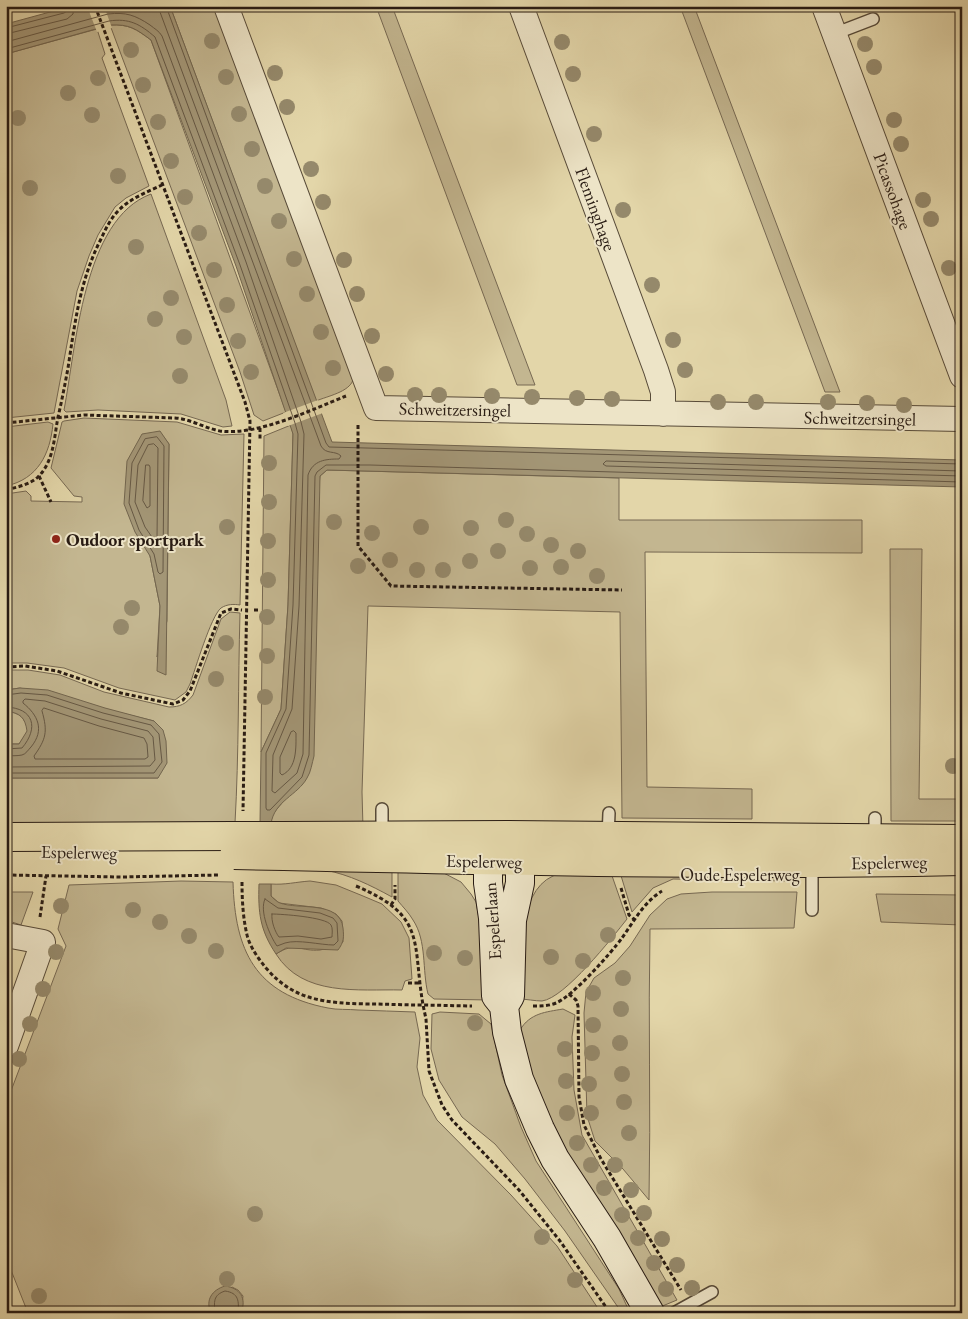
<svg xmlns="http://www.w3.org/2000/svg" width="968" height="1319" font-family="'EB Garamond',serif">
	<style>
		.green { fill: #c3b690; stroke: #766852; fill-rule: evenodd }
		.water { fill: #a39676; stroke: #72654e }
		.pier { fill: #e3d6a9 }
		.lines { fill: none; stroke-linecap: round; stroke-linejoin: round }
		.shore { stroke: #665844; stroke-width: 1 }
		.lane-casing { stroke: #574a38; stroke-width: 14 }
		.street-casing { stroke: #574a38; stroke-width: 26 }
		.secondary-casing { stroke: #281b13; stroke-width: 30 }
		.primary-casing { stroke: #281b13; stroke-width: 30 }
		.path { stroke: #281b13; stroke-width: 3; stroke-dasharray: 4 2.5; stroke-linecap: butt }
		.lane { stroke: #ede4c7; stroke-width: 11 }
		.street { stroke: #ede4c7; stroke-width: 24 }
		.secondary { stroke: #ede4c7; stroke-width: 28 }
		.primary { stroke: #e3d6a9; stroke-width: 28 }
		.primary-bridge-casing { stroke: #281b13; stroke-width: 30; stroke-linecap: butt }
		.primary-bridge { stroke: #e3d6a9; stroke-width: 28 }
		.tree { fill: #95896b }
		.poi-dot { fill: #8f2418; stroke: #ede4c7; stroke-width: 2 }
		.labels { text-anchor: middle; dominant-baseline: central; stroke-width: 4; stroke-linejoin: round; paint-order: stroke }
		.street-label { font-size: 18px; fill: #281b13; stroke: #ede4c7 }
		.poi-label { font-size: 18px; font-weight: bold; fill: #281b13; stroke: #ede4c7; text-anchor: start }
	</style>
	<rect width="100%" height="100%" fill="#e3d6a9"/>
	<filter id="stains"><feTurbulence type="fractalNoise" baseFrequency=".004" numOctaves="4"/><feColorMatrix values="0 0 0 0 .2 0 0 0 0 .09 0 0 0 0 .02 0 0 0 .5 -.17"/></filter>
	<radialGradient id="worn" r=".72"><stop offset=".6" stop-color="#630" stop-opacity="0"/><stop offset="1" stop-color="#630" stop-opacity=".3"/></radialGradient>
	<path class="green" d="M170,6H216L353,380C349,392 328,396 316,401Z
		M376,6H392L535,385H517Z
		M680,6H694L840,392H825Z
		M110,25C129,24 136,29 151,40L286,412L263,421L254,415L240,372Z
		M97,29L105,54L102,58L149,186L126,198L115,207L98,235L89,256L77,291L54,413L6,418V54Z
		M151,194L226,400L232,426L223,427L181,414L98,410L66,412L64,410C76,348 83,219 151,194Z
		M84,418L177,422L221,435L244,434L240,605C234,604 227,604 221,608C211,616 195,670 190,684L186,692L175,700L119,688L64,668L27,663H6V494L26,491L31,496V501L82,502V497L74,496L51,468L62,422L64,421ZM159,431L169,444L167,621L157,657L160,606L150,556Z
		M48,422L53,424C50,454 38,479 6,486V427Z
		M291,425L293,434L288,605L281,709L261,752L264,436Z
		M327,470L619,478V520H862V553L645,552L647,787L752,789V819L622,818L620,612L368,606L362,792L363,828L271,824L272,815L286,798L320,476Z
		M890,549H922L919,799H962V821H891Z
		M230,612L240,613C238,683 239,753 235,823L6,828V778H158L154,721L20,688L6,690V670H28L60,675L104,692L169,707C180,707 186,704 193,695L221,619Z
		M6,711C20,713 25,717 28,731L19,744H6Z
		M398,866L436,869L461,882L471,894L476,902L481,929L489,1000L434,999L428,994C422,970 427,941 413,920C409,913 403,907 398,901Z
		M392,867V897C370,885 350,875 325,870Z
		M619,869L773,870L788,881L673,879L653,888L632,912Z
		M580,870H610L627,919C612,938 565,998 542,1001C535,1001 526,999 519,999C520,965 516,892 553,876C560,872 571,872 580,870Z
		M181,881L233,882C235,951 255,994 328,1008C337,1010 348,1009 358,1010C377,1011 396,1011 415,1012L420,1038L417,1067L423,1095L437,1120L511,1195L557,1246L601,1313H241L243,1296L238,1290L232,1287L209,1307L211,1313H28L7,1260L6,1104L66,946L58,929L69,885Z
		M310,881L336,885L363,896L382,904L401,922L409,938L412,979L405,981L402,990C358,989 303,997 276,954C296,941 301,952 320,950C327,949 336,945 343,942L342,921L336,914L321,908L279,903L271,896V884C285,885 296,882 310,881Z
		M6,892H33L21,925L6,920Z
		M712,892H797L794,928L650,929C648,1020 651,1110 649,1200L623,1169L595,1141L587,1116L584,1013L586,992L594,978L615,963L630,946L650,915L667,899L681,894Z
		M876,894L962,895V925L881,922Z
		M563,1009L575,1015L572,1037L574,1090L582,1135L677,1300L660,1307L563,1154L536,1090L520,1030C530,1013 546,1012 563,1009Z
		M440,1012L479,1014L491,1024L502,1075L521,1127L536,1161L619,1289L630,1313H622L565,1231L525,1179L495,1144L462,1117L439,1080L431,1049L432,1014Z"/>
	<path class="water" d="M72,6H170L332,442L962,460V487L327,470L320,476L314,756C312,763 311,772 307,778C298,795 274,801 271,824H260L261,752L281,709L288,605L293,434L236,266L151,40C136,29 130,24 110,25L6,54V24Z
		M160,431L169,444L166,675L157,671L160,606L150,556L135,532L124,504L127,461L142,434Z
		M20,688L48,690L105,708L154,721L163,730L166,741L167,763L158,778H6V744H19L27,731C25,717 20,713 6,711V690Z
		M259,884H271V896C273,898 277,902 280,903C298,910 340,900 343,928C344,937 344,942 338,950L286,948L276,954C260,930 258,913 259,884Z
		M225,1286C240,1288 247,1298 241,1313H211C205,1300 212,1290 225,1286Z"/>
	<path class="pier" d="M87,6H104L112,28L97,32Z
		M318,400L323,413L288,426L283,413Z"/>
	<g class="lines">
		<path class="shore" d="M166,6L326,443L329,447L962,464
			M6,28L64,13L67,11L68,6
			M6,34L67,19L73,14L74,6
			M6,42L108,14C126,12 135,15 150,25C155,29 159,31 162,36L246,262L301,422L304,434L299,606L292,709L273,755L272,791L275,793L297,773L303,754L308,475C313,460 326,459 339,459L341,456C335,450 326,455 321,446L160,12L159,6
			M6,49L109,21C129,18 140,24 155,37L240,265L295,423L298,434L293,605L286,709L266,753V808L267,810H270L302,777L309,755L315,476L317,472L326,465H370L962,482
			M157,437L164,446L163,572L160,574L158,572L154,554L139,530L129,503L132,463L145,439Z
			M154,444L158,448L157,538L154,540L145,527L135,502L138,465L148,445Z
			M146,465H149L150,467V506L147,508L143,501Z
			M962,471L606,461L603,464L606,466L962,476
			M6,695L21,693L47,695L103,713L151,725L159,734L162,762L154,773H6
			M6,707C34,708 39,728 22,748L6,749
			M44,708L99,726L144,738L147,744L148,757L145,759H35L34,756C46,739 48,732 42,711Z
			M294,731L296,733C296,748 297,768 282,775L280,773V757L291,732Z
			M6,755C11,756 17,756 22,755C26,754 28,750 31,747C45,730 38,715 23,703V701L25,699L45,701L101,719L148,731L153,737L155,760L150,766L6,767
			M265,899L278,908L320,913L333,918L337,923L338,941L334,945C320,945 298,939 285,943C282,944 280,945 277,946C270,936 259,911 265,899Z
			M272,914C281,914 326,917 331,925C333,928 332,934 332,937L321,939L298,936L279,937C275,932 271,921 272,914Z
			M215,1313C214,1302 213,1295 225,1291C239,1293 239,1301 238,1313"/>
		<g class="lane-casing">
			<path id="lane" d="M834,34L873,19
				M382,809V838
				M875,818V838
				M608,837L609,813
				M812,910V862
				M674,1313L712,1292"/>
		</g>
		<g class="street-casing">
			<path id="street" d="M226,6L376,408L962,419
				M521,6L656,370L663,392V414
				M824,6L962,376
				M6,935L43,942L6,1046"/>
		</g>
		<g class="secondary-casing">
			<path id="secondary" d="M504,1006L510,996L512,920L520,883V861L507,835L488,861V883L493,918L496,996L504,1006L507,1032L519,1079L540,1129L555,1159L607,1238L650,1313"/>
		</g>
		<g class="primary-casing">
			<path id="primary" d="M284,836L507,835L962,839
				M6,837L234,836
				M284,856C509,861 736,866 962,861"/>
		</g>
		<path class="path" d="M95,6L245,402L250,421L243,811
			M6,423L84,415L175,418C191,419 204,428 220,431C257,436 311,410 346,396
			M358,425V546L391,586L622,590
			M260,428V439
			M39,476L51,502
			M6,490C17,487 29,485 38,477C54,461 54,438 58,417C62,400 65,384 68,368C75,322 80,280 101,239C106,228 111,218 119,210C131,198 147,192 162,185
			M254,610H258
			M6,667L25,666L57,671L121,693L168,703L173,704L183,700L190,691L221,613L231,609L242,610
			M6,875L121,877L218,875
			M242,882C242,900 243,918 247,935C250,947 258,958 266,968C295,1002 328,1003 369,1004C387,1004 405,1005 423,1005L426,1019L429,1071L442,1105L452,1120L519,1190L560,1241L610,1313
			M356,886C427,916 412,941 423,1005L472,1006
			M621,888L629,915L635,920
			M391,905L395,899V885
			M40,917L46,876
			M408,983H419
			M569,994L576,1000L578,1006L579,1097L584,1125L601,1159L681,1290
			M533,1006C541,1006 549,1006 556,1003C573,996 611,953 622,938C634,921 644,902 662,891"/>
		<use href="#lane" class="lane"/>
		<use href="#street" class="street"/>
		<use href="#secondary" class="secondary"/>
		<use href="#primary" class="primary"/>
		<g class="primary-bridge-casing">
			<path id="primary-bridge" d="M234,836H284
				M234,855L284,856"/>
		</g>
		<use href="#primary-bridge" class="primary-bridge"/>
	</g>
	<g class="tree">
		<circle cx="212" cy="41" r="8"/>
		<circle cx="562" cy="42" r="8"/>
		<circle cx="865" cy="44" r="8"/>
		<circle cx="131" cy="50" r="8"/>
		<circle cx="874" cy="67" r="8"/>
		<circle cx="275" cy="73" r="8"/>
		<circle cx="573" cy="74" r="8"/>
		<circle cx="226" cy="77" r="8"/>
		<circle cx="98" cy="78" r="8"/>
		<circle cx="143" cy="85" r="8"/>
		<circle cx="68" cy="93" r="8"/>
		<circle cx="287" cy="107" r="8"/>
		<circle cx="239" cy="114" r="8"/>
		<circle cx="92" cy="115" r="8"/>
		<circle cx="18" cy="118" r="8"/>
		<circle cx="894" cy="120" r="8"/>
		<circle cx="158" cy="122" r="8"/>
		<circle cx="594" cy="134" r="8"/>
		<circle cx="901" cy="144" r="8"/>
		<circle cx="252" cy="149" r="8"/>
		<circle cx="171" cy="161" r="8"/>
		<circle cx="311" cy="169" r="8"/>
		<circle cx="118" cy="176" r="8"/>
		<circle cx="265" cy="186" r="8"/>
		<circle cx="30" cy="188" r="8"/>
		<circle cx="185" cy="197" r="8"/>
		<circle cx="923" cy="200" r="8"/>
		<circle cx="323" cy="202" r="8"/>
		<circle cx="623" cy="210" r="8"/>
		<circle cx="931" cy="219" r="8"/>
		<circle cx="279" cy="221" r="8"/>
		<circle cx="199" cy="233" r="8"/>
		<circle cx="136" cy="247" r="8"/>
		<circle cx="294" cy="259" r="8"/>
		<circle cx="344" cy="260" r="8"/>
		<circle cx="949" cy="268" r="8"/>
		<circle cx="214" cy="270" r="8"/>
		<circle cx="652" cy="285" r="8"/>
		<circle cx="307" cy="294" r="8"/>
		<circle cx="357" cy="294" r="8"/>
		<circle cx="171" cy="298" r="8"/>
		<circle cx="227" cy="305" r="8"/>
		<circle cx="155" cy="319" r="8"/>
		<circle cx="321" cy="332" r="8"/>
		<circle cx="372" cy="336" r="8"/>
		<circle cx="184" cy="337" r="8"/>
		<circle cx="673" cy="340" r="8"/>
		<circle cx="238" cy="341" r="8"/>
		<circle cx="333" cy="368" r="8"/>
		<circle cx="685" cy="370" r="8"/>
		<circle cx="251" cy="372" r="8"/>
		<circle cx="386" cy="374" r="8"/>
		<circle cx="180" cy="376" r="8"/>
		<circle cx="415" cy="395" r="8"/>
		<circle cx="439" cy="395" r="8"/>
		<circle cx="492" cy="396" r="8"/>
		<circle cx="532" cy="397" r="8"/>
		<circle cx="577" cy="398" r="8"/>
		<circle cx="612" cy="399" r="8"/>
		<circle cx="718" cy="402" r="8"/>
		<circle cx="756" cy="402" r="8"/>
		<circle cx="828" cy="402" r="8"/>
		<circle cx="867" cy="403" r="8"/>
		<circle cx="904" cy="405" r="8"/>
		<circle cx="269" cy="463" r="8"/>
		<circle cx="269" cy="502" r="8"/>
		<circle cx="506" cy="520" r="8"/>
		<circle cx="334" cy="522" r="8"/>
		<circle cx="227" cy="527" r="8"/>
		<circle cx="421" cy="527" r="8"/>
		<circle cx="471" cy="528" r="8"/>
		<circle cx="372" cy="533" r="8"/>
		<circle cx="527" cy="534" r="8"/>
		<circle cx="268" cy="541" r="8"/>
		<circle cx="551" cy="545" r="8"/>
		<circle cx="498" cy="551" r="8"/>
		<circle cx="578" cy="551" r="8"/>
		<circle cx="390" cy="560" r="8"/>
		<circle cx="470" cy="561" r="8"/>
		<circle cx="358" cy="566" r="8"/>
		<circle cx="561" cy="567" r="8"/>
		<circle cx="530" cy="568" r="8"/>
		<circle cx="417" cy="570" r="8"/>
		<circle cx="443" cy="570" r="8"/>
		<circle cx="597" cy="576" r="8"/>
		<circle cx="268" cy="580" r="8"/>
		<circle cx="132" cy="608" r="8"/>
		<circle cx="267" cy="617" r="8"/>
		<circle cx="121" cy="627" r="8"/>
		<circle cx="226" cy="643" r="8"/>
		<circle cx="267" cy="656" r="8"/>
		<circle cx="216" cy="679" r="8"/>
		<circle cx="265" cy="697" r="8"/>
		<circle cx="953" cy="766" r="8"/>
		<circle cx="61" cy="906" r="8"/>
		<circle cx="133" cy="910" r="8"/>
		<circle cx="160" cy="922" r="8"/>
		<circle cx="608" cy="935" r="8"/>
		<circle cx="189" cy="936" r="8"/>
		<circle cx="216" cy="951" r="8"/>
		<circle cx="56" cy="952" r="8"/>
		<circle cx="434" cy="953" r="8"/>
		<circle cx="551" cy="957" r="8"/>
		<circle cx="465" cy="958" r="8"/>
		<circle cx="583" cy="961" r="8"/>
		<circle cx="623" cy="978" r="8"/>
		<circle cx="43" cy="989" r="8"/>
		<circle cx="593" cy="993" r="8"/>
		<circle cx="621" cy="1009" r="8"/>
		<circle cx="475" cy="1023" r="8"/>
		<circle cx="30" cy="1024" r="8"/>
		<circle cx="593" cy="1025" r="8"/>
		<circle cx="620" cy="1043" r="8"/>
		<circle cx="565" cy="1049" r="8"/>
		<circle cx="592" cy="1053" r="8"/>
		<circle cx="19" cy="1059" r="8"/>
		<circle cx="622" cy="1074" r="8"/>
		<circle cx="566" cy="1081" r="8"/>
		<circle cx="589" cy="1084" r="8"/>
		<circle cx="624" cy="1102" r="8"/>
		<circle cx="567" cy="1113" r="8"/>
		<circle cx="591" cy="1113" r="8"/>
		<circle cx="629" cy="1133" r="8"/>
		<circle cx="577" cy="1143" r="8"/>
		<circle cx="591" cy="1165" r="8"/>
		<circle cx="615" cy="1165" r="8"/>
		<circle cx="604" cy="1188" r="8"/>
		<circle cx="631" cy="1190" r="8"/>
		<circle cx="644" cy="1213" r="8"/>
		<circle cx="255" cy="1214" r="8"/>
		<circle cx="622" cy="1215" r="8"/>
		<circle cx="542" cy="1237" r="8"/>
		<circle cx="638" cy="1238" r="8"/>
		<circle cx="662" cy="1239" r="8"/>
		<circle cx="654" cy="1263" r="8"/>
		<circle cx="677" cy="1265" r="8"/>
		<circle cx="227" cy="1279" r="8"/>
		<circle cx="575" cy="1280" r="8"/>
		<circle cx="692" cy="1288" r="8"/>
		<circle cx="666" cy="1289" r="8"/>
		<circle cx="39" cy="1296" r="8"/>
	</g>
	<circle class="poi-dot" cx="56" cy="539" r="5"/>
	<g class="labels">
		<g class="street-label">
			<text transform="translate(893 191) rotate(70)">Picassohage</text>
			<text transform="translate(596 209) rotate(70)">Fleminghage</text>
			<text transform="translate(455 409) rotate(1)">Schweitzersingel</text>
			<text transform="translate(860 418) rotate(1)">Schweitzersingel</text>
			<text transform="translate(79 852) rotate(1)">Espelerweg</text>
			<text transform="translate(484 861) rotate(1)">Espelerweg</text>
			<text transform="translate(889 862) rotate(-1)">Espelerweg</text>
			<text x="740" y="874">Oude Espelerweg</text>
			<text transform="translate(492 921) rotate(-94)">Espelerlaan</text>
		</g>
		<g class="poi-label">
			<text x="66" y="539">Oudoor sportpark</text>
		</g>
	</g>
	<rect width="968" height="1319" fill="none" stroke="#e3d6a9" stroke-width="25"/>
	<rect x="8" y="8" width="953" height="1304" fill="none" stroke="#281b13" stroke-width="2.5"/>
	<rect x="12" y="12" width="943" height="1294" fill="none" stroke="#281b13"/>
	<rect width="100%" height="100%" filter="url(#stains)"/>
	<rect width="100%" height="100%" fill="url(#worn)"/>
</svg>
